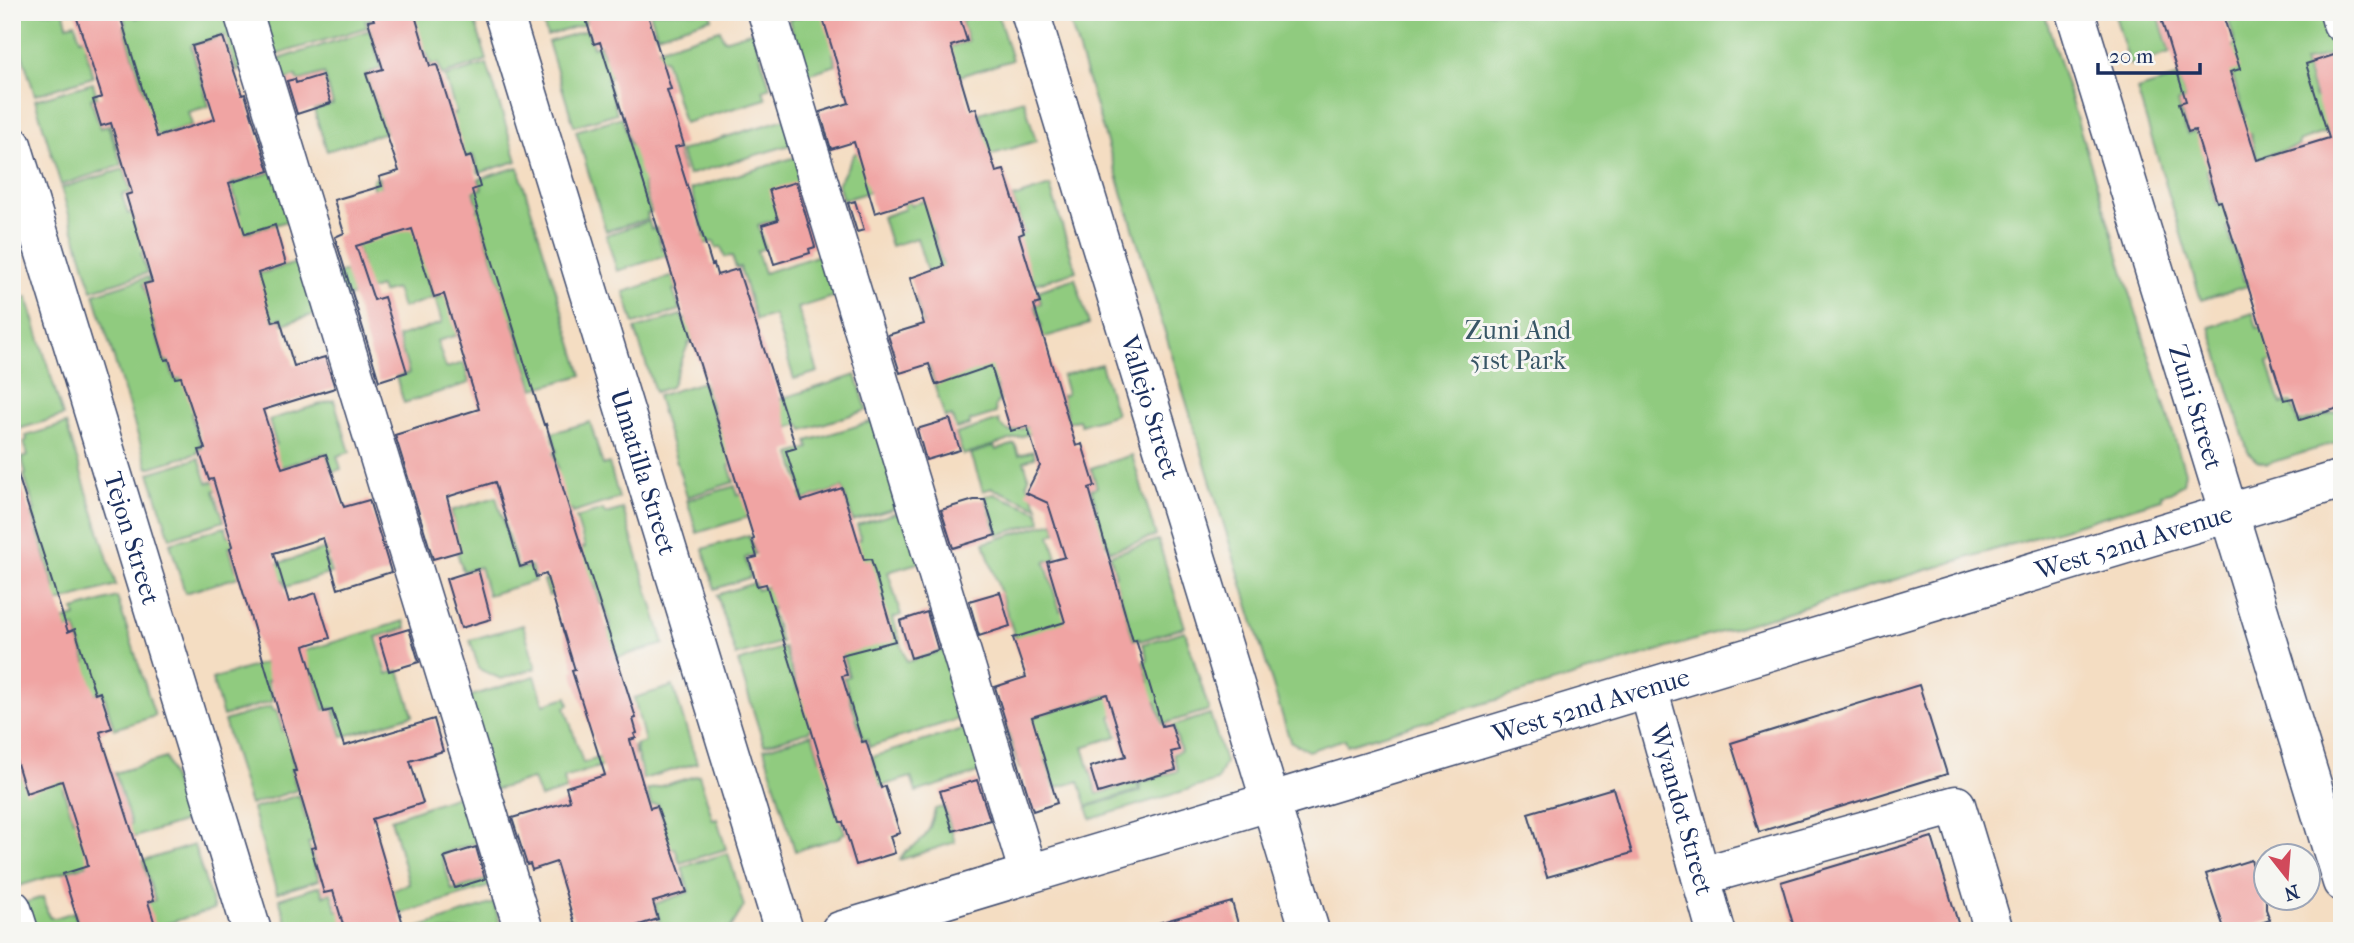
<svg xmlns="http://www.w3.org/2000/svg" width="2354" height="943" font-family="'IM FELL French Canon',serif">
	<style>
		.green { fill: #90cb7f; stroke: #567d6e; stroke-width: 2 }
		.building { fill: #f0a4a3 }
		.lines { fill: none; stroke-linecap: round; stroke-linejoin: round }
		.minor-casing { stroke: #3c496d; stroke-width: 41 }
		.minor { stroke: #fff; stroke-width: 38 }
		.labels { text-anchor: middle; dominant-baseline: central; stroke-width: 6; stroke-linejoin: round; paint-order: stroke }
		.park-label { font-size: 26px; fill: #385666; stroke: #f6f6f2 }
		.street-label { font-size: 26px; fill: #1b2f5e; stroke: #f6f6f2 }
	</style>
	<rect width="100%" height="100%" fill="#f6f6f2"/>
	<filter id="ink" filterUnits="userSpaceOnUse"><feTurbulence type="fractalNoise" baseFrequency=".0143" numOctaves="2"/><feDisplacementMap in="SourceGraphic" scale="14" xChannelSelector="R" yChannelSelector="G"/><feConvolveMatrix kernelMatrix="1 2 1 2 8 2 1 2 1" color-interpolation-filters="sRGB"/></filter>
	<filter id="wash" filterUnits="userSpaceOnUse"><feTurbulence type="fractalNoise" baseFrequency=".00686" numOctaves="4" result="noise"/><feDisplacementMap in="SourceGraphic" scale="28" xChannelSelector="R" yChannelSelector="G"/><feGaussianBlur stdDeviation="1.57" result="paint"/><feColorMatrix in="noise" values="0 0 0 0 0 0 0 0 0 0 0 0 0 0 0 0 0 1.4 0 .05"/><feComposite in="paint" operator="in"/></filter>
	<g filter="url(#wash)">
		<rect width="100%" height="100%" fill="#f4ddc2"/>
		<path class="green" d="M12,12H64L67,25L75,23L80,39L122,26L125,35L85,48L93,77L35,95L12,22Z
			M122,12H134L136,18L156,12H228L244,65L237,72L225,35L191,46L209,106L188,112L192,125L117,148L109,124L140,115L134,96L144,93L124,26L126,25Z
			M255,12H369L371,19L365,21L368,27L269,57Z
			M422,12H472L487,60L442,75L438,63L431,65L427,53L383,67L375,45L416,32L411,16Z
			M540,12H587L585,24L547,36Z
			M650,12H710L712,18L657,35Z
			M813,12H897L870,43L833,54L836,65L805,75L789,20Z
			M986,12H997L1012,60L879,101L950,47L968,41L961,20Z
			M1067,12H2044L2185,472L2183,483L2174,491L2161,494L2162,499L1347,745L1345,739L1308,751L1290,741Z
			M2114,12H2157L2170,53L2130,65Z
			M2226,12H2324L2336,52L2304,62L2315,98L2342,90V126L2298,142L2299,146L2257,158L2250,133L2222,141L2217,125L2245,116L2233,77L2227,78L2220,50L2236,45Z
			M370,30L381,68L366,74L386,132L327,151L314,110L333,104L324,73L298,81L296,76L277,83L270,62Z
			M587,30L593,47L600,45L603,56L612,53L650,65L607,78L617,113L574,126L548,42Z
			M720,30L724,40L753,31L770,87L763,90L766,99L684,123L665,59L661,60L657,49Z
			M487,64L517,161L479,173L473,155L464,158L444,117L456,113L445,77Z
			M2179,77L2186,99L2178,102L2187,134L2215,126L2227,164L2206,170L2217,204L2271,187L2227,227L2244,281L2291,267L2293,272L2201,300L2137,90Z
			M93,83L97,97L91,99L100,128L108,126L122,165L61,185L35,100Z
			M1024,100L1036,141L843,200L838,184L855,153L890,143L985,134L979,113Z
			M622,117L630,144L638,142L643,158L676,148L683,171L643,184L651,212L647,214L648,219L606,231L576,131Z
			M785,119L793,144L688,175L680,151Z
			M796,157L812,209L758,225L765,248L757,251L764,273L823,254L836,296L798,308L818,372L794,379L774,315L756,320L740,267L736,268L732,256L725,257L721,247L716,248L714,241L617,271L606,235L649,221L651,229L656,228L662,249L705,236L691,189Z
			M518,167L582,375L534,389L512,318L501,321L503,294L479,216L417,235L430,276L427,277L433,298L402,308L396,289L382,293L380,287L341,299L334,275L362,266L347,217L379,207L372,184L374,178L378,177L393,226L479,210L474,191L482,189L479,179Z
			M124,169L131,192L122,195L128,214L178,199L150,251L141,254L147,273L92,290L61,188Z
			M276,171L291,220L236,236L209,222L240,212L231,184Z
			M1050,186L1076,271L1035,284L1033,279L1027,280L929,341L915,297L933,291L917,238L891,246L882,217L905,209L903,202L909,200L911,205L937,197L933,233L943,264L1024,233L1013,198Z
			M303,261L319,313L283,324L281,318L225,336L249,277Z
			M673,276L677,289L673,290L680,310L634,324L624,292Z
			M148,277L150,282L143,284L157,321L153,322L165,361H168L175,380L184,378L237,400L191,414L202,448L197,450L198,453L148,468L94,294Z
			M1075,278L1089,324L1038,339L1009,381L996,386L1000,401L997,402L995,407L996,413L970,421V425L956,429L952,416L945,418L929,367L981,351L979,346L1042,327L1035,305L1041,303L1038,291Z
			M458,292L475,330L437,341L446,368L464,363L469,383L404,403L396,377L409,373L398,337L442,323L435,298Z
			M27,297L63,416L12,431V301Z
			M2253,313L2257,328L2269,325L2279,359L2268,363L2281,404L2291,402L2298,423L2342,410V441L2267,464L2258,461L2248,452L2210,327Z
			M681,315L683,319L688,318L731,330L689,342L671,387L655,392L635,329Z
			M1101,364L1116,414L1081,425L1079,420L1066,422L963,455L956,434L999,420L1000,425L1010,432L1067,415L1061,396L1067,394L1062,376Z
			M856,375L867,410L803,430L800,424L727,446L733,464L729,466L734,482L687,497L657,396L703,382L718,427L760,414L758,406Z
			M334,400L350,452L337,456L341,469L332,472L326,453L220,486L269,446L276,444L269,420Z
			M880,419L906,505L853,521L842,488L697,533L687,500L735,486L737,495L741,493L747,511L803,494L791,454L809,448L807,441Z
			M590,422L603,465L609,463L619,498L573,513L572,510H568L556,470L558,469L554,453L557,452L552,433Z
			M66,424L116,585L41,607L37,595L55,589L32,513L35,511L24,475L26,474L22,458L28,456L24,442L27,440L26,436Z
			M1015,444L1019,455L1033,451L1035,457L1024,461L1029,478L1027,483L1038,507L992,488L983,491L971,454L994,446L996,450Z
			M1132,455L1156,536L1110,551L1107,543L1104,544L1056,521L1097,509L1091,489L1097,487L1091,468Z
			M199,458L207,483L216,481L218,489L214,491L224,521L170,538L149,473Z
			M994,494L1038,511L1041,522L998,535L985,496Z
			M496,497L518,569L531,566L535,581L488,595L480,567L463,571L450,530L456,528L451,511Z
			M623,509L664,644L615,658L607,630L611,628L604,604H600L594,582L549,596L544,581L582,570L576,550L585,547L576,518L603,510L605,514Z
			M905,510L921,562L888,572L901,615L893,618L907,662L947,649L968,716L869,747L867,739L863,740L844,678L849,676L840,646L831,548L861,539L857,525Z
			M1054,522L1057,532L1050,535L1057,558L1045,562L1060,611L1118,593L1027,673L984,543Z
			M225,527L228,536L233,534L236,544L229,547L236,570L273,559L275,566L185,593L170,543Z
			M749,535L755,554L745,558L751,577L715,589L703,549Z
			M1158,540L1185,627L1140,641L1139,638L1133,640L1114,576L1116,575L1110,555Z
			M343,544L345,552L326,557L331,573L286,587L284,580L281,581L276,564Z
			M754,583L757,590L769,586L820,595L771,609L781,642L736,656L717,595Z
			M117,597L155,716L114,729L103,692L83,697L73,666L86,662L75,627L66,630L63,620L76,616L74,610Z
			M404,621L406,628L376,637L387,674L399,670L413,715L342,737L333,708L324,710L310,667L267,681L273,701L223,716L212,679Z
			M523,625L536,668L501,679L479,669L470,640Z
			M1185,631L1209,710L1163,724L1156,702L1111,716L1117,736L1083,747L1097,794L1137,783L1139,790L1087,806L1079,781L1055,788L1046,760L1019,768L1005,725L1149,682L1143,662L1148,660L1143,644Z
			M784,647L798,690L842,677L809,731L764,745L738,662Z
			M535,676L544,704L567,697L569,705L565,707L583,763L633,747L636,755L564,778L566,790L540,798L533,779L494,790L465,698Z
			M673,686L697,763L643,779L635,745L645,742L634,698Z
			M272,706L273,711L276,710L283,731L291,729L298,752L291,755L295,769L291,770L297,790L250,805L224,721Z
			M1210,714L1225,762L1217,781L1091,819L1087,807L1141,791L1139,783L1178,771L1173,754L1181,751L1173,726Z
			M966,728L981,772L916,792L911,777L833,801L845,833L841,835V837L795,851L764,749L812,734L820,760L874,765L872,757Z
			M12,753L15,761L20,760L69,769L74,785L63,789L73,820L86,816L124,853L16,887L12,875Z
			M166,758L186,821L122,841L118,828L131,824L115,773Z
			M699,775L713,820L717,819L726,849L680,863L675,848L634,860L627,838L665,826L658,804L651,805L647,790Z
			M465,793L481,841L441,854L452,890L492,878L494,885L396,915L389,891L409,884L391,819Z
			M299,795L306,819H310L317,840L308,843L319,880L277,893L252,809Z
			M944,807L955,842L900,860C904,850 913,848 921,841C930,832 933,821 935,809Z
			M194,845L214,909L143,931H27L18,905L43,897L49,917L55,918L74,912L78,924L155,900L143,861Z
			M728,853L744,906L730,929L636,931L660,922L655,904L689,892L682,867Z
			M320,886L323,896L331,893L337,911L347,908L376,931H289L279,899Z
			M494,903L501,928L491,931H409Z"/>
		<g id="blocks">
			<path class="building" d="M75,12H119L157,137L215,119L192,46L223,37L242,95L245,94L269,171L229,183L245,234L275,225L286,264L258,273L273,322L280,320L294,366L325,357L335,388L263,410L282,468L326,454L344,507L369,500L391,572L338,589L323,538L274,553L289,602L316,593L330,638L304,646L324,712L332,710L344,746L434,719L443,751L410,761L423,803L372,819L405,931H345L333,891L324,893L311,848L316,847L293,771H296L230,548L233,546L213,479L209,480L199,450L205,449L181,377L175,378L169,359L165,360L154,323L144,284L152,282L126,195L132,193L111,123L101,126L93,100L102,97Z
				M371,12H414L430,66L437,65L466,158L471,156L480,187L472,190L477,208H476L544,425L546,424L554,451L552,452L570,511L636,718L633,719L637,733L634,734L636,738L630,740L650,808L657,806L687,892L653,902L658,919L620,931H577L556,862L532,870L530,864L527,865L512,818L570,801L566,787L605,775L572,671L575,670L546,574L536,577L532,563L520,567L495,482L447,497L461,551L433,559L395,435L479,409L444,294L434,297L412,229L356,246L374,300L384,297L407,372L379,381L335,237L344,233L334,200L382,186L379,177L399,171L366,74L383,69L368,21L374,20Z
				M602,12H647L671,89L667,90L684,145L675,147L712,265L714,264L717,275L738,269L796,448L786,451L802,501L842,488L864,560L871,559L895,641L841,655L847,675L842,676L862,742L866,741L881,788L885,786L900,833L890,836L895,853L856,865L843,822H840L766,584L757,586L749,559L757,557L752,540L754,539L600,42L594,44L585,17Z
				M821,12H958L967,41L951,46L970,110L976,108L996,172L1004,170L1024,233L1019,235L1040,303L1034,305L1076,446L1082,444L1095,486L1089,488L1093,502L1133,641L1136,640L1162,726L1171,724L1179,750L1171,752L1176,770L1098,793L1090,767L1126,756L1107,694L1032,717L1057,803L1033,811L995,687L1026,677L1013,638L1065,622L1047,562L1065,557L1048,503L1026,493L1040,466L1027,426L1011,431L991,366L936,385L929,364L900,373L888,335L924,324L910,278L944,266L923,198L875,213L854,142L831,149L820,112L849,103Z
				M2159,12H2222L2240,69L2230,72L2257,160L2329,138L2306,64L2337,54L2342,70V407L2300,420L2293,398L2284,400L2221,201L2217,202L2195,130L2188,132L2179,103L2186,101Z
				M322,75L331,103L297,114L287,81L295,79L296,83Z
				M796,182L815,247L809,249L810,253L774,264L762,225L778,220L769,190Z
				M855,201L864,230L857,232L848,203Z
				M950,419L960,450L926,460L917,429Z
				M18,475L68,632L75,629L95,694L100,692L112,728L100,732L154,900L148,902L157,931H81L63,874L88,866L87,860L62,781L26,793L12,747V476Z
				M974,500H985L996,535L953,548L941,510Z
				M478,569L491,619L461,628L446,579Z
				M1000,592L1010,626L979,636L969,601Z
				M927,612L938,650L911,658L900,621Z
				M409,629L419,662L389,671L379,638Z
				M1919,685L1947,774L1759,832L1731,743Z
				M977,780L990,820L953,831L940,791Z
				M1613,788L1632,853L1547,877L1528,813Z
				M1932,837L1959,926L1945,931H1795L1781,882Z
				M476,847L485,879L455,888L444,857Z
				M2251,860L2255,872L2266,869V909L2270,920L2237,931H2225L2206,874Z
				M1232,902L1240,931H1159L1158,923Z"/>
		</g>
	</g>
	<g filter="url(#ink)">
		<use href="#blocks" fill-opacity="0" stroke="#3c496d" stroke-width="2"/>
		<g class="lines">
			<g class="minor-casing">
				<g id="minor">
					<path d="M243,12L524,931"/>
					<path id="s1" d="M503,12L784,931"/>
					<path d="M767,12L1029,874"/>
					<path id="s2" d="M1030,12L1310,931"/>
					<path id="s3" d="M2075,12L2342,882"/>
					<path d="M2339,12L2342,23"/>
					<path id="s4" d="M12,145L252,931"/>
					<path id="s5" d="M1648,688L1716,931"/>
					<path d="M1701,876L1956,805L1994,931"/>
					<path d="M12,909L19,931"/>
					<path id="s6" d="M840,931L2342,479"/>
				</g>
			</g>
			<use href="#minor" class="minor"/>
		</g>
	</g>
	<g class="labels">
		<g class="park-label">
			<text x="1518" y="330">Zuni And<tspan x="1518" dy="30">51st Park</tspan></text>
		</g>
		<g class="street-label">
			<text stroke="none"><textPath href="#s2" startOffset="413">Vallejo Street</textPath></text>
			<text stroke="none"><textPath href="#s3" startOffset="413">Zuni Street</textPath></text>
			<text stroke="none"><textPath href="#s1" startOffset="481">Umatilla Street</textPath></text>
			<text stroke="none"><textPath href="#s4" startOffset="411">Tejon Street</textPath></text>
			<text stroke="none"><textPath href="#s6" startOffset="1351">West 52nd Avenue</textPath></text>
			<text stroke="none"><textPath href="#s6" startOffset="784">West 52nd Avenue</textPath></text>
			<text stroke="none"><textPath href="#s5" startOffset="126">Wyandot Street</textPath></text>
		</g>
	</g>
	<rect width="2354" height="943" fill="none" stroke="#f6f6f2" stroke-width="42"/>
	<g transform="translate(2287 877) rotate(163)"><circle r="33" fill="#f6f6f2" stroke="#9ea6b7" stroke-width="2"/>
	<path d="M0-5L12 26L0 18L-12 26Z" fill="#d1495b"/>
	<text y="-10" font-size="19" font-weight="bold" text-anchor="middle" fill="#1b2f5e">N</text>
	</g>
	<path d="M2098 63v10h102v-10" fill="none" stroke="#1b2f5e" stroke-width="3.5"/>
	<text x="2109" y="63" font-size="21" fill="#1b2f5e" stroke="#f6f6f2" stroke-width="5" paint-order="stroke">20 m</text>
</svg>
